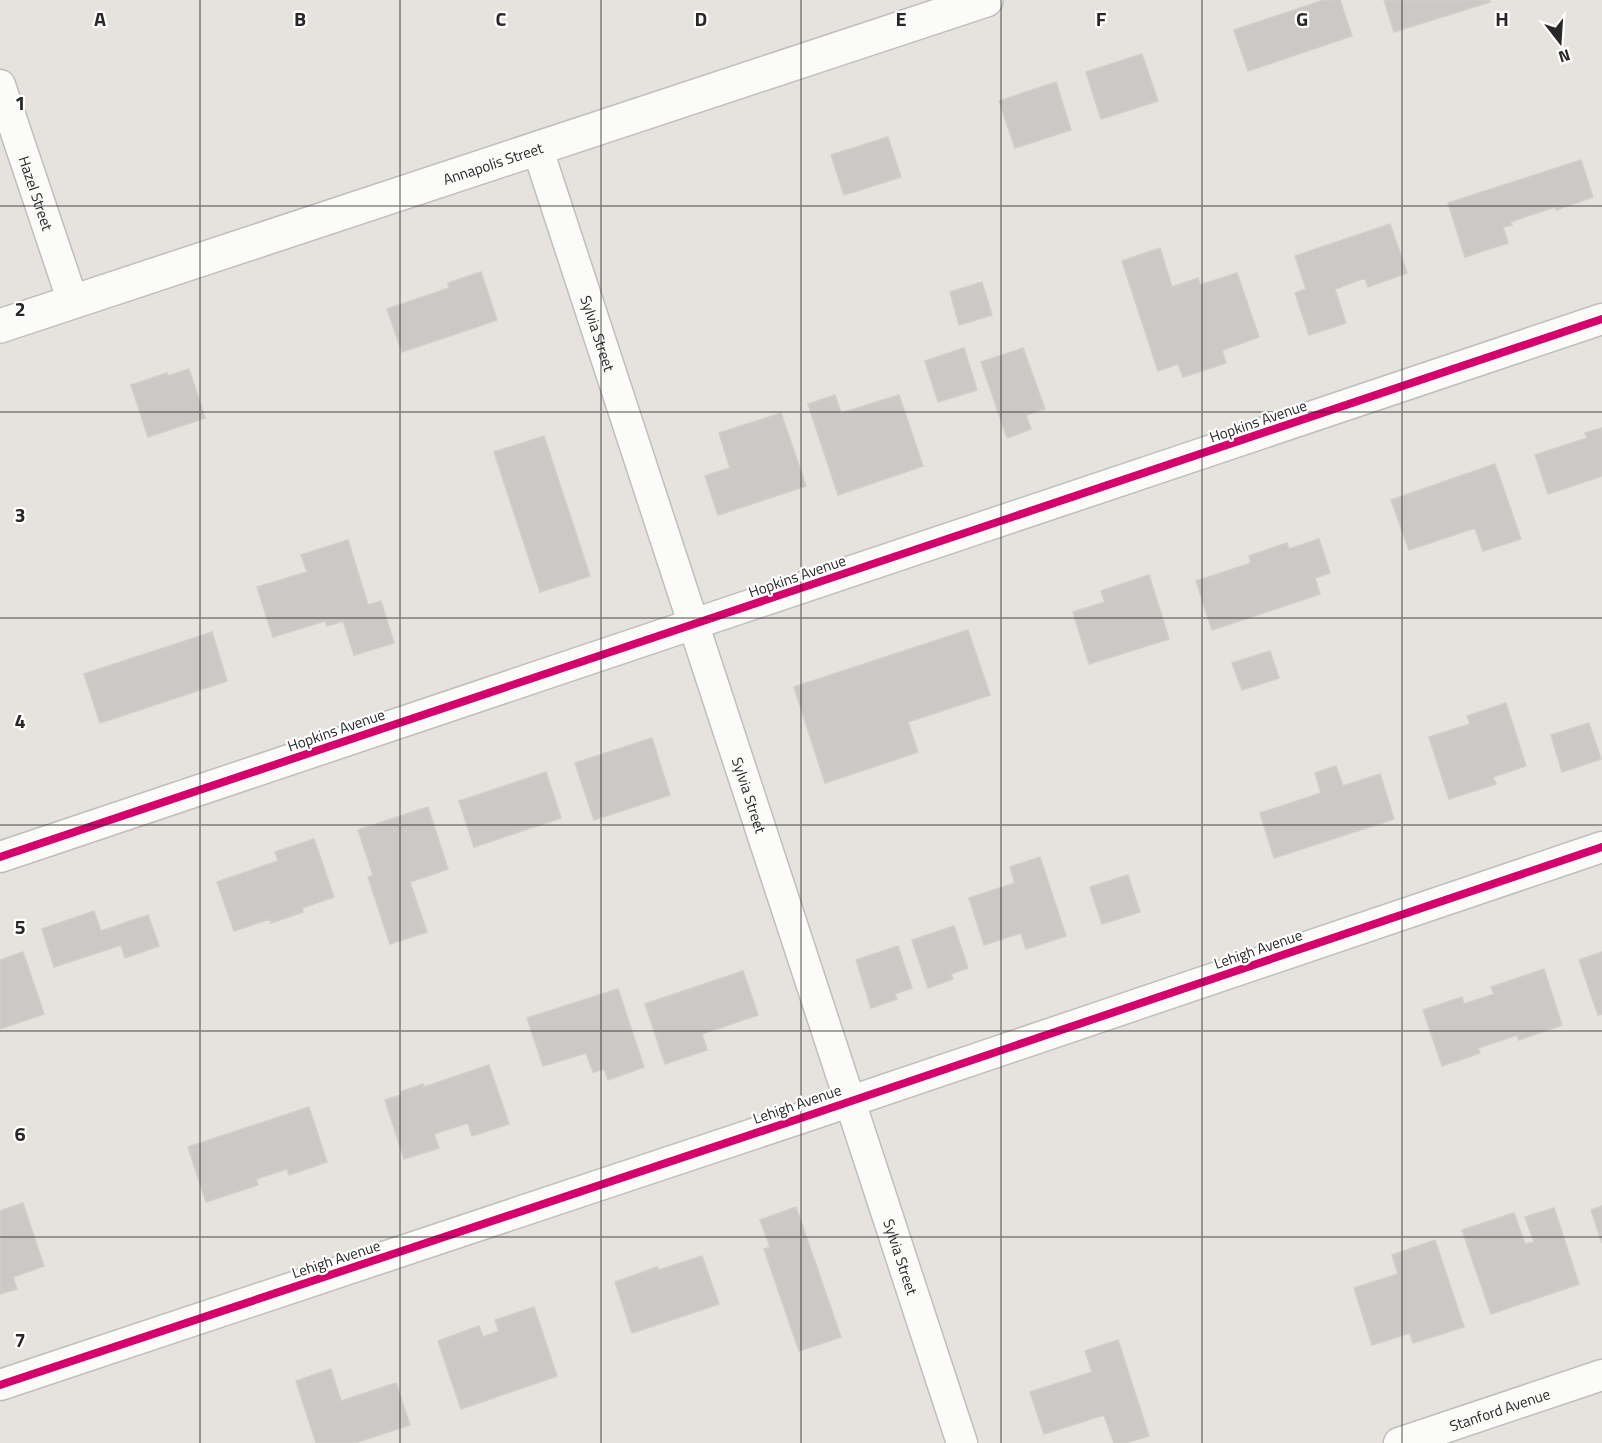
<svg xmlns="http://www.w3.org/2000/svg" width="1602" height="1443" font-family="'Titillium Web',sans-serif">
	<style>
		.building { fill: #cbc8c5; stroke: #d1ceca; stroke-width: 1.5 }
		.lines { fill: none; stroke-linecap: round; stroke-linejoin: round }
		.street-casing { stroke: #c0bebf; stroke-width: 33 }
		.secondary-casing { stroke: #c0bebf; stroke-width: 36 }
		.street { stroke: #fbfbfa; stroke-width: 30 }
		.secondary { stroke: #fbfbfa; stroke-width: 33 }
		.cycleway-casing { stroke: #fff; stroke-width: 11 }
		.cycleway { stroke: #d6006c; stroke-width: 8 }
		.grid { fill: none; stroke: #282828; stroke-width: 1.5; stroke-opacity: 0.55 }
		.labels { text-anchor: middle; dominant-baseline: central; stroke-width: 4.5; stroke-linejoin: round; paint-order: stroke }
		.street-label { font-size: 15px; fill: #282828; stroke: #fff }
		.grid-label { font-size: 20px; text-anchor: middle; font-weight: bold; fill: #282828; stroke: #fff; stroke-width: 4.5; stroke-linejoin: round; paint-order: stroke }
	</style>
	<rect width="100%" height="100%" fill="#e6e2de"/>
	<path class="building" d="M1324,0H1340L1352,36L1248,71L1234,30Z
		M1384,0H1489L1490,2L1394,32Z
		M1142,54L1158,101L1101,119L1086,72Z
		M1056,82L1071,130L1015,148L999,101Z
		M888,137L901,177L844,195L831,155Z
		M1581,160L1593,197L1556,210L1555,207L1510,222L1512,225L1503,227L1508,243L1465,257L1448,203Z
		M1390,224L1407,273L1368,287L1365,278L1335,289L1346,323L1309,335L1295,293L1306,289L1295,256Z
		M1160,248L1172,287L1198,278L1200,285L1237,273L1259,337L1222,350L1226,363L1183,377L1178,364L1158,371L1122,261Z
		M481,272L497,320L402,352L387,309L449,288L448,283Z
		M982,282L992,315L959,325L950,292Z
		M964,348L977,390L938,402L925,361Z
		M1023,348L1045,409L1026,415L1031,429L1007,438L981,362Z
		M189,369L205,418L148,437L131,385L167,373L168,376Z
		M835,395L841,413L899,395L923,466L838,495L808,404Z
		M781,413L806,486L718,515L705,476L730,468L719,433Z
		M1602,428V476L1548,494L1535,455L1587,438L1585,433Z
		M544,436L590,576L540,592L494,452Z
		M1495,464L1521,539L1483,551L1475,528L1409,550L1391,500Z
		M1319,539L1330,573L1315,578L1320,594L1212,630L1196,581L1251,563L1249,556L1287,543L1289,549Z
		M348,540L368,605L381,601L394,643L354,655L343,621L327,626L325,621L273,637L257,587L307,572L301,555Z
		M1149,575L1169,639L1089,664L1073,612L1105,602L1101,591Z
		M968,630L990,695L908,722L918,752L825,783L794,687Z
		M212,632L227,681L100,723L84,674Z
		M1270,651L1279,678L1242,690L1232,663Z
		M1506,703L1526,766L1493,777L1496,784L1449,799L1429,737L1470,724L1467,716Z
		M1589,723L1601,759L1562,772L1551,735Z
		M652,738L670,795L594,820L575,763Z
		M1336,766L1343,786L1380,774L1394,819L1274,858L1260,813L1321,793L1315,773Z
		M546,772L561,818L474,847L459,801Z
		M428,807L448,869L410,882L427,932L390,944L368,877L373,875L358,830Z
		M314,839L334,897L302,908L303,912L271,923L270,919L234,931L217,882L278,861L275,852Z
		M1040,857L1066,936L1026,949L1021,933L984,945L969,898L1015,883L1010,867Z
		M1128,875L1140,912L1102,924L1090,887Z
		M94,911L101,931L148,915L159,946L125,958L121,945L54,967L42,929Z
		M954,926L968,968L951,974L953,979L928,988L912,940Z
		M898,946L912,988L895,994L897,999L871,1008L856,960Z
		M23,952L44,1014L0,1029V960Z
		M1602,952V1014L1598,1015L1579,960Z
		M1544,969L1562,1025L1519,1040L1517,1035L1478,1048L1480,1053L1442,1066L1423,1010L1462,997L1464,1004L1494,994L1491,987Z
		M743,971L758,1015L702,1034L707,1050L665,1064L645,1004Z
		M618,989L644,1067L608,1080L604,1069L593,1072L586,1053L543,1066L527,1018Z
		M489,1065L509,1124L472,1136L468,1123L434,1134L439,1148L404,1159L385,1100L401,1095L400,1092L423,1084L424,1087Z
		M309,1107L327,1162L289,1175L287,1169L256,1179L258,1185L206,1202L188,1147Z
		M23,1203L44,1266L13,1277L17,1289L0,1294V1211Z
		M1602,1206V1243L1591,1210Z
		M796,1207L841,1337L799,1351L764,1249L770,1247L760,1220Z
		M1554,1208L1579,1284L1491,1314L1462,1230L1514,1213L1525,1244L1534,1242L1525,1217Z
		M1435,1240L1464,1327L1413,1343L1410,1333L1372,1345L1354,1288L1398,1274L1392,1255Z
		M702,1256L719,1304L632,1333L615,1282L657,1267L659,1270Z
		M534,1307L557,1376L461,1409L438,1341L479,1326L483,1337L499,1331L495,1320Z
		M1118,1340L1149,1436L1126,1443H1114L1104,1415L1044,1434L1030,1392L1092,1372L1085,1351Z
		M331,1369L341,1401L396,1383L410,1425L355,1443H316L296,1381Z"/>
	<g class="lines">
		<g class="street-casing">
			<g id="street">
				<path id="s1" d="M0,85L73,302"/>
				<path id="s2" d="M537,147L962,1443"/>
				<path d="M0,857L1602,319"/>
				<path d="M0,1385L810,1115L1602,847"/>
				<path id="s3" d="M1399,1443L1602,1375"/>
			</g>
		</g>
		<g class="secondary-casing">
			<g id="secondary">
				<path id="s4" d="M0,326L986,0"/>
			</g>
		</g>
		<use href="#street" class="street"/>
		<use href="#secondary" class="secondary"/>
		<g class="cycleway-casing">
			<path id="cycleway" d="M0,857L1602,319
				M0,1385L810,1115L1602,847"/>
		</g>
		<use href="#cycleway" class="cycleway"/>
	</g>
	<path class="grid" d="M200,0V1443M400,0V1443M601,0V1443M801,0V1443M1001,0V1443M1202,0V1443M1402,0V1443M0,206H1602M0,412H1602M0,618H1602M0,825H1602M0,1031H1602M0,1237H1602"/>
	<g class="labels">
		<g class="street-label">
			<text stroke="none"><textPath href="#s4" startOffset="519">Annapolis Street</textPath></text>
			<text stroke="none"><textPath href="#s1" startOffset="114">Hazel Street</textPath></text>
			<text stroke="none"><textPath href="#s2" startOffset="196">Sylvia Street</textPath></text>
			<text transform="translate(1258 421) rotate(-19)">Hopkins Avenue</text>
			<text transform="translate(797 576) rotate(-19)">Hopkins Avenue</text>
			<text transform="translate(336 730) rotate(-19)">Hopkins Avenue</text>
			<text stroke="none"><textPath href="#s2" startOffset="682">Sylvia Street</textPath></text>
			<text transform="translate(1258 949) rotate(-19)">Lehigh Avenue</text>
			<text transform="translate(797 1104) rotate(-19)">Lehigh Avenue</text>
			<text stroke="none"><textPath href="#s2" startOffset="1168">Sylvia Street</textPath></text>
			<text transform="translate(336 1259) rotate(-18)">Lehigh Avenue</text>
			<text stroke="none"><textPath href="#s3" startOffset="106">Stanford Avenue</textPath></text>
		</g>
	</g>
	<g class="grid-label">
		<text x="100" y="26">A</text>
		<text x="300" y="26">B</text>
		<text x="501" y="26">C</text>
		<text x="701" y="26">D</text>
		<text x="901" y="26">E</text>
		<text x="1101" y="26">F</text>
		<text x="1302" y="26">G</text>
		<text x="1502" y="26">H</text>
		<text x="20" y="110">1</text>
		<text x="20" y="316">2</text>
		<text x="20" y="522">3</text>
		<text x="20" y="728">4</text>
		<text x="20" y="934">5</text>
		<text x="20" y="1141">6</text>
		<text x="20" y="1347">7</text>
	</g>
	<g transform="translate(1560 42) rotate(163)" stroke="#ffffff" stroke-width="4.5" paint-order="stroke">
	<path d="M0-4.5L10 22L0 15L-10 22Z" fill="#282828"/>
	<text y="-9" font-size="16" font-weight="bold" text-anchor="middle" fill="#282828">N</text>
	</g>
</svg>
